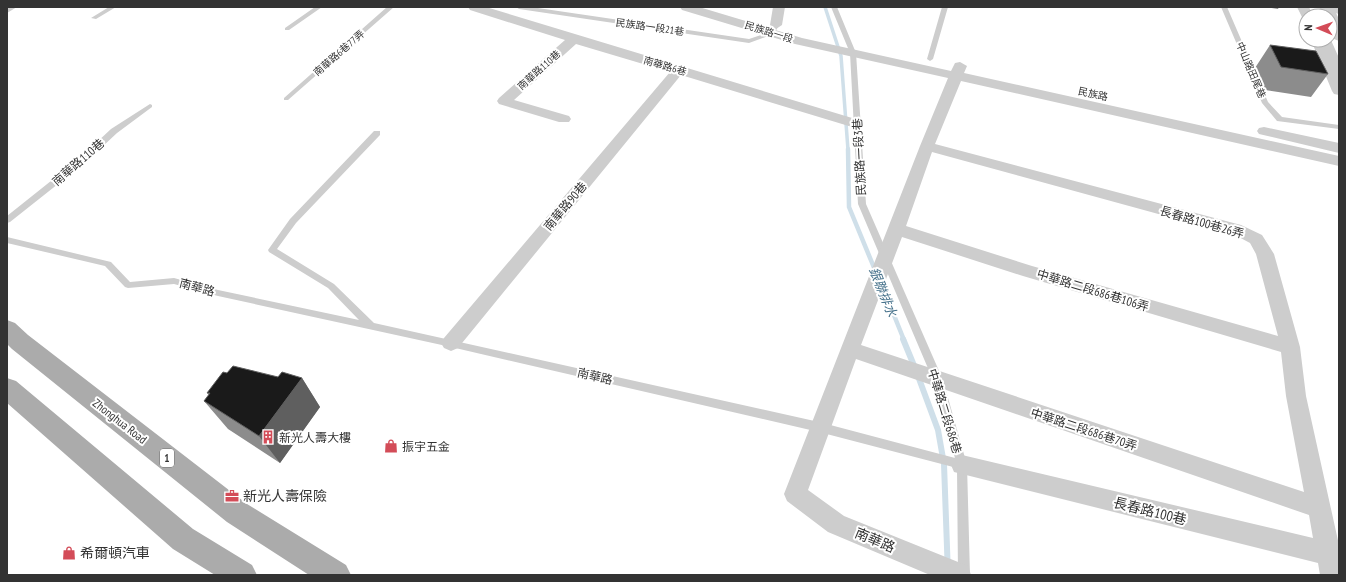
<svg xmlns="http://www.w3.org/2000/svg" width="1346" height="582" font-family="'PT Sans Narrow','Noto Sans TC',sans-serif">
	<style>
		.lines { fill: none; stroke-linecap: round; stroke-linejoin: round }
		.stream-far2 { stroke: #cfdfe9; stroke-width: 3.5 }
		.stream-far1 { stroke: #cfdfe9; stroke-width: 4.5 }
		.stream { stroke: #cfdfe9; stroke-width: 6 }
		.service { fill: #cdcdcd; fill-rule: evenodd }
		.minor { fill: #cdcdcd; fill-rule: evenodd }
		.tertiary { fill: #cdcdcd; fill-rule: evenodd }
		.primary { fill: #ababab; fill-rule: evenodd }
		.wall { fill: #8c8c8c }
		.shaded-wall { fill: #5f5f5f }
		.building { fill: #1a1a1a; stroke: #5f5f5f }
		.labels { text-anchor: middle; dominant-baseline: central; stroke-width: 4; stroke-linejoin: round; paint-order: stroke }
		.far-street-label { font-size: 10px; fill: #333; stroke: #fff }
		.shield { fill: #fff; stroke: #707070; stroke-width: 1 }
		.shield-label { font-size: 11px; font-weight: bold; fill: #333 }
		.street-label { font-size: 12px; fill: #333; stroke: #fff }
		.poi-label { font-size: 12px; fill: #333; stroke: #fff; text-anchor: start }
		.water-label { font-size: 13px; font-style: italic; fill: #49748d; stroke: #fff }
		.near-poi-label { font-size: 14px; fill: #333; stroke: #fff; text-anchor: start }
		.near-street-label { font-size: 14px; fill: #333; stroke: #fff }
	</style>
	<rect width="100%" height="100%" fill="#fff"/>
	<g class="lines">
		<path class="stream-far2" d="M825,7L841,56L848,150"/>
		<path class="stream-far1" d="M848,149L849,207L875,270
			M881,283L904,340"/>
		<path class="stream" d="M903,339L915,368
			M918,376L938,430L944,464L948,575"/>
		<path class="service" d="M10,7H17L7,13V9Z
			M109,7H116L96,19L91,18Z
			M315,7H322L289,30H285V28Z
			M387,7H394L288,100H284V98Z
			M516,7H531L749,39L770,32L774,24L779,25L774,34L749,43L519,9Z
			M831,7H837L856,53L866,204L943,380L967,465L970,575H958L957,468L819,432L451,347L218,296L174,284L128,288L125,287L105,266L7,243V237L111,262L130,282L174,278L218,290L359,320L328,288L269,252L268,250L290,219L374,131H380V135L296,223L277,249L334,284L374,323L819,422L955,458L933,380L858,204L850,53Z
			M942,7H948L933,59L930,61L927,59Z
			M1221,7H1227L1268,102L1282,117L1339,125V129L1277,121L1262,103Z
			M150,104L152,105V107L117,133L87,161L10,222L7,223V216L81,157L111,129Z"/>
		<path class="minor" d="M468,7H486L862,121L864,124L862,127H852L681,75L458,348L451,351L444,348L441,343L444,338L670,72L576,44L514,100L569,116L571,119L569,122H559L499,104L497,101L499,98L565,40L470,10Z
			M680,7H699L802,38L951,71L955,63L960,62L967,66L964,73L1339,156V166L961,81L935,144L1241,225L1262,235L1274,254L1300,347L1306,396L1339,545V575H1320L1318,563L954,472L951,465L954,458L962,455L1313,538L1309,515L856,359L808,490L844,516L968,566L971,575H930L828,532L787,501L784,494L920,146L948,78L795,44L682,10ZM932,152L1235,235L1250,243L1256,254L1278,336L1032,266L906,226ZM902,237L1023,276L1281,352L1286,396L1304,492L861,345Z
			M773,7H785L782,25L776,29L770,25Z
			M1297,7H1309L1313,16H1306V19H1303Z
			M1332,7H1339V14L1335,13Z
			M1311,40H1323L1339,76V95L1334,94L1332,91Z
			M1264,127L1339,143V153L1259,134L1257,131L1259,128Z"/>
		<path class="tertiary" d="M1319,7H1333L1339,19V41L1334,39L1330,33V16H1323Z
			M1330,38L1339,58V83L1333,81L1331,78L1316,40H1330Z"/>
		<path class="primary" d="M7,320L15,323L28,335L247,504L346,565L351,575H309L227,522L12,349L7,344Z
			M7,378L16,381L193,529L252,565L257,575H215L173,549L7,403Z"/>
	</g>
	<path class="wall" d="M1264,7H1279L1278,9Z
		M1270,45L1328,74L1311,97L1265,90L1255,68Z
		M227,373L278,377L302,378L320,407L280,463L228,429L204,401L209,395L207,393Z"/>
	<path class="shaded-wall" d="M302,378L320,407L280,463L259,436Z"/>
	<path class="building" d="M1270,45L1316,51L1328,74L1281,67Z
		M233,366L278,377L282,372L302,378L259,436L204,401L210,393H207L223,372L227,373Z"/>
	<defs>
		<g id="building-bare" transform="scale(1.08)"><path d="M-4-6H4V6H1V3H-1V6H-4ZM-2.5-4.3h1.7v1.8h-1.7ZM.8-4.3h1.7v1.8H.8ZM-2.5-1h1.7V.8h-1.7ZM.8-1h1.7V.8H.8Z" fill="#d34c58" stroke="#fff" stroke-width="2.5" paint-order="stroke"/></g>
		<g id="shop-bare" transform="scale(1.08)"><path d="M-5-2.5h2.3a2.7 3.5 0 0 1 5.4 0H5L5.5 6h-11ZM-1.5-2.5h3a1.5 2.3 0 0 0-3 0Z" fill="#d34c58" stroke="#fff" stroke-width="2.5" paint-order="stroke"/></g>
		<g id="office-bare" transform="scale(1.08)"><path d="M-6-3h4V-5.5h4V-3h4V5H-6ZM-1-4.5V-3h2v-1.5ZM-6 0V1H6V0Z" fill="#d34c58" stroke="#fff" stroke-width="2.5" paint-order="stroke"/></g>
	</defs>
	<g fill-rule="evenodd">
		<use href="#building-bare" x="268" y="437"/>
		<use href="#shop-bare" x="391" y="446"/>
		<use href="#office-bare" x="232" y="496"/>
		<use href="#shop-bare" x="69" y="553"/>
	</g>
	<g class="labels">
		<g class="far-street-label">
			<text transform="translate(650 27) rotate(8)">民族路一段21巷</text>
			<text transform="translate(769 32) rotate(17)">民族路一段</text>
			<text transform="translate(339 53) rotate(-41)">南華路6巷77弄</text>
			<text transform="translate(665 66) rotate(16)">南華路6巷</text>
			<text transform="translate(539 70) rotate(-42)">南華路110巷</text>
			<text transform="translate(1251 70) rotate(67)">中山路田尾巷</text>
			<text transform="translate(1093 94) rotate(12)">民族路</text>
		</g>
		<rect class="shield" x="160" y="449" width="14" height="18" rx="3"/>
		<g class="shield-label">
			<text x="167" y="458">1</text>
		</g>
		<g class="street-label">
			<text transform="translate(859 157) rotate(-93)">民族路一段3巷</text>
			<text transform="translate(78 162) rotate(-41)">南華路110巷</text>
			<text transform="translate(565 206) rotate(-50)">南華路90巷</text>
			<text transform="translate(1202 222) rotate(16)">長春路100巷26弄</text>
			<text transform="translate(197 287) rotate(15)">南華路</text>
			<text transform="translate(1093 290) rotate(17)">中華路二段686巷106弄</text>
			<text transform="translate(595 376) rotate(13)">南華路</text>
			<text transform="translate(945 411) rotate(73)">中華路二段686巷</text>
			<text transform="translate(120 421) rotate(38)">Zhonghua Road</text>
			<text transform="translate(1084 429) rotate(18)">中華路二段686巷70弄</text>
		</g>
		<g class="poi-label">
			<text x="279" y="437">新光人壽大樓</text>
			<text x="402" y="446">振宇五金</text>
		</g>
		<g class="water-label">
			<text transform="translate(883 292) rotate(68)">銀聯排水</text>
		</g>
		<g class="near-poi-label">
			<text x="243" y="496">新光人壽保險</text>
			<text x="80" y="553">希爾頓汽車</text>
		</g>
		<g class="near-street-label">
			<text transform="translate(1150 511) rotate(14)">長春路100巷</text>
			<text transform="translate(875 540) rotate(23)">南華路</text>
		</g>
	</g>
	<rect width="1346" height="582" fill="none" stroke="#333333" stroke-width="16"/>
	<g transform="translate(1318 28) rotate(272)"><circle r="19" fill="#ffffff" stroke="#adadad"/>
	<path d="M0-3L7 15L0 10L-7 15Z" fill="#d34c58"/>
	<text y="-6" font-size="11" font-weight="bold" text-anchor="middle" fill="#333333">N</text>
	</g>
</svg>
